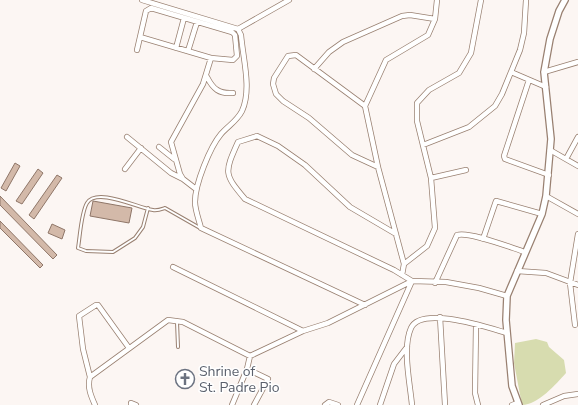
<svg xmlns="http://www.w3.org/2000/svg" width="578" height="405" font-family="'Nunito Sans',sans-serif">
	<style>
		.green { fill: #d7dcaf }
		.building { fill: #d3b9a9; stroke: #8f7668 }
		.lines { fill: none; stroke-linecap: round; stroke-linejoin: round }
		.service-casing { stroke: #998071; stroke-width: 4 }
		.minor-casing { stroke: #998071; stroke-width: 6 }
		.tertiary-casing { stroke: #998071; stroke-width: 8 }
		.service { stroke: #fff; stroke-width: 2 }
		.minor { stroke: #fff; stroke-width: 4.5 }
		.tertiary { stroke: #fff; stroke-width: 5.5 }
		.labels { text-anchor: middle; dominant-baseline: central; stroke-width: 3; stroke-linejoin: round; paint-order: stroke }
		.worship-label { font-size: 14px; fill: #5b616d; stroke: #fff; text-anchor: start }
	</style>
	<rect width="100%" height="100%" fill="#fcf6f3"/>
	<path class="green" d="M536,339L547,342L549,347L564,360L566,373C556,384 538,405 522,405L514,363L515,343Z"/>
	<path class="building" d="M15,163L20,166L6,191L1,188Z
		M38,169L43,173L22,204L16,201Z
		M57,175L62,178L34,219L29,215Z
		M0,196L57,255L53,259L0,205Z
		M93,201L132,208L129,223L90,216Z
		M0,221L43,265L40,268L0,228Z
		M52,224L65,230L62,239L48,233Z"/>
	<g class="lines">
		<g class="service-casing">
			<path id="service" d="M148,208L143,227L135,238L113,252L86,251L78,248C80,237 81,213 87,203C97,187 138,208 153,210C157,211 162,209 165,208L200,228
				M177,322L178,347"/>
		</g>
		<g class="minor-casing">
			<path id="minor" d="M142,0L238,29L241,35C243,59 252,89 242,111C237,121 228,126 221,134C210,147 195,184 195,202C195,210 199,220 201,228L365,305
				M238,29L289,0
				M176,48L184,18
				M137,50L146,11L151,8L232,32L235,35L237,56L233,60L211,58L140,37
				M188,51L197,22
				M314,69L329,52L343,42L402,16L410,15L435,19
				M511,72L546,87
				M544,72L578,62
				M207,77C213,89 219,94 233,93
				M529,80L504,156L505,159L549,175
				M365,106L296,55L288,56L274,78L273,84L276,94L283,101L309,118L352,155L378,167
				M127,137L171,173L183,179
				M423,145L469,127L495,106L502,94L520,50L524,33L526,0
				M159,147L174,159
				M550,150L578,166
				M566,159L578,137
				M125,169L141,148
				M431,178L466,170
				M196,189L183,179L180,174L171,142L203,84L211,58
				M546,196L578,214
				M483,239L496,201L542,214
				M404,264L427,246L435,228L431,178L417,121V103L429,90L459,73L471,53L481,0
				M173,267L303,331
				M517,271L546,273L578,285
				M402,275L404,264L378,167L365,106L386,60L428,35L435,19L437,0
				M435,283L457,235C469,231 512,248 525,252
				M440,317L445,405
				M476,325L475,393L478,405
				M575,325L570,283L578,234
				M247,369L268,379L254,405
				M90,377L83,349L79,316L96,305H98L129,348
				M95,405C91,396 87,387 90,377L168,320L183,322L250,356L303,331L328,323L412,281L446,282L479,288L507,296
				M131,405V403L136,405
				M232,405L247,369L250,356
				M325,405L329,402L338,405
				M357,405L412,281L394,270L245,199C224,174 224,173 238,142L257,136L278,146L305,165L350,207L396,234
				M380,405L394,364L407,347
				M412,405C410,383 402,348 411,328C421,305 489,328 507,333
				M512,405L518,403
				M543,405L564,396L578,394"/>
		</g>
		<g class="tertiary-casing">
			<path id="tertiary" d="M519,405L512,386L506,320L507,296L542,214L546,196L551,139L544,72L550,39L559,11L565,0"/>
		</g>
		<use href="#service" class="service"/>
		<use href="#minor" class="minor"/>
		<use href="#tertiary" class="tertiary"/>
	</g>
	<defs>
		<g id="church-ring" transform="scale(1)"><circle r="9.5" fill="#fff" stroke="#6b7280" stroke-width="1.5"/><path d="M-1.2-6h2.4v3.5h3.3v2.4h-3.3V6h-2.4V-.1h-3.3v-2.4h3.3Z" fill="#6b7280"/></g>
	</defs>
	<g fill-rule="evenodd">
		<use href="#church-ring" x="185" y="379"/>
	</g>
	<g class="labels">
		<g class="worship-label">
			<text x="199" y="371">Shrine of<tspan x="199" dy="16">St. Padre Pio</tspan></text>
		</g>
	</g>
</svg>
